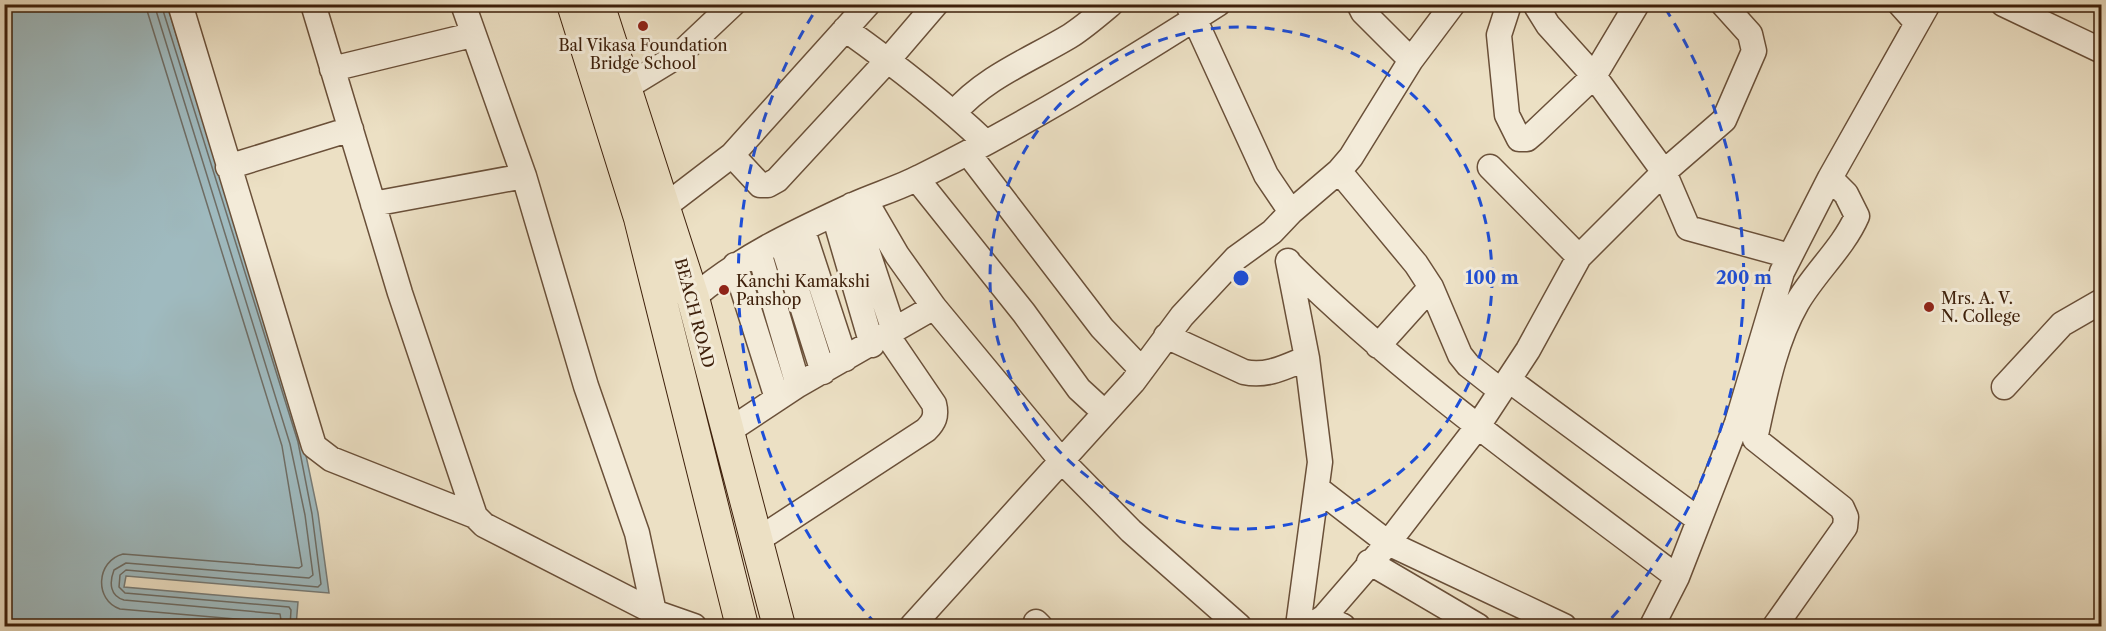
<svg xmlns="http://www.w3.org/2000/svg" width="2106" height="631" font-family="'Libre Caslon Text',serif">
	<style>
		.water { fill: #9fbabf; stroke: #787c77; stroke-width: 1.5 }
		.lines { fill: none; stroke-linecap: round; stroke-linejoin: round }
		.shore { stroke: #6e6d65; stroke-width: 1.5 }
		.minor-casing { stroke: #6a5039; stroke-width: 27 }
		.major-casing { stroke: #3e200b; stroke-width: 34 }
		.minor { stroke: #f3ebd9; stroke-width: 24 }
		.major { stroke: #ece0c4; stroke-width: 32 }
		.ring { fill: none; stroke: #1d4ed8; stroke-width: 3; stroke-dasharray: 10 8 }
		.poi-dot { fill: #8f2418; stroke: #f3ebd9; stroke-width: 2 }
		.labels { text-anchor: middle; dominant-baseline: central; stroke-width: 6; stroke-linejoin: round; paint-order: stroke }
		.poi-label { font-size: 16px; fill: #3e200b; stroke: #f3ebd9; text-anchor: start }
		.street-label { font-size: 16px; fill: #3e200b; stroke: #f3ebd9 }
		.centre { fill: #1d4ed8; stroke: #f3ebd9; stroke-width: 3 }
		.ring-label { font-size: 18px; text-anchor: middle; font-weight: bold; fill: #1d4ed8; stroke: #f3ebd9; stroke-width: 6; stroke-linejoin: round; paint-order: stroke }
	</style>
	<rect width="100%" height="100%" fill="#ece0c4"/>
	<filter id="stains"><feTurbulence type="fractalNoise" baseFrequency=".00333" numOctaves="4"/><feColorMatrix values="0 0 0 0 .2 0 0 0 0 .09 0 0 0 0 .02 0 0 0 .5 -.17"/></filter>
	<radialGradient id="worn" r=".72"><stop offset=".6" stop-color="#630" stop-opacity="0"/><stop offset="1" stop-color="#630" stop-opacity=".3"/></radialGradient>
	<path class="water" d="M4,5H167L303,441L318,513L329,593L126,576L124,587L298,602L296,626H5Z"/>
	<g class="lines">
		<path class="shore" d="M145,4L282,446L302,566L299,568L123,554C96,561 94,600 120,609L271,622L273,626
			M154,4L290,444L305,515L313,575L309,578L126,563L114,570C109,583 110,596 124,600L280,614L282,626
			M161,4L298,442L312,514L321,584L318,587L126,570L120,575L119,587L125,593L289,607L291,610L290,626"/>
		<g class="minor-casing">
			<path id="minor" d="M180,4L314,446L331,459L475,516
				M313,4L400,293L475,516L484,525L654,612L694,626
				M463,4L524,176L586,386L637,533L654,612L653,623
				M1359,4L1363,12L1411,60
				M1509,4L1499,35L1507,115L1519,139H1527L1534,133L1594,76L1664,172L1688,228L1790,256
				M1535,4L1548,25L1594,76L1637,4
				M1900,4L1917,23
				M2003,4L2102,51
				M1189,7L1266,175L1291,212L1339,171L1351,157L1411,60L1453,4
				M845,29C894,64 941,100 985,142
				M332,69L472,35
				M625,88L679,55L733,4
				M954,113C985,77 1030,60 1070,36C1084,27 1098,15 1111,4
				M968,153L1102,328L1142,370
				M732,155L760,185H768L777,180L888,60L936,4
				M228,167L351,129
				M1490,167L1579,257
				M1339,171L1416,264L1431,287L1460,355L1468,365L1501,391
				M917,179L1024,313L1079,389L1104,412
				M865,200L897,255L934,307L1060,459L1131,531L1239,626
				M373,204L524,176
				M852,205L894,331
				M650,213L664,207L732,155L868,4
				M834,215L872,345
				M803,231L845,359
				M781,240L823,372
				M759,252L798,385
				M1288,261L1307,358L1320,462L1298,626
				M1289,263C1407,380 1544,476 1677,577
				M735,265L777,398
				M693,298C740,257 797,231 853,205C875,195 899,188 920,177C1023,126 1121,66 1218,4
				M1166,336L1244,372C1267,377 1285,367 1307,358
				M1378,346L1431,287
				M1509,380L1699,520
				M2004,387L2062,324L2102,301
				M727,432L798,385L934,307
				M1318,489L1388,543L1564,626
				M756,541L926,430C934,422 937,416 934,404L887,335
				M1369,562L1478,626
				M1324,617L1343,626
				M1036,622L1040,626
				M912,626L1133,382L1182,316L1236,258L1272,232L1291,212
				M1310,626L1324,617L1388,543L1478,426L1528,350L1579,257L1664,172L1724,120L1754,51L1750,34L1723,4
				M1652,626L1677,577L1737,423L1782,272L1830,178L1928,4
				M1775,626L1845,527L1846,517L1842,508L1755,439C1765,394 1774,343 1797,303C1815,272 1843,248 1857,216L1846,194L1830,178"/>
		</g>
		<g class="major-casing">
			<path id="major" d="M573,4L640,218L742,626
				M598,4L693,298L779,626"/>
		</g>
		<use href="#minor" class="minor"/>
		<use href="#major" class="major"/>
	</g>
	<g class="ring">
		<circle cx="1241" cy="278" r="251"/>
		<path d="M876 624A503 503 0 0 1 817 8M1665 8A503 503 0 0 1 1606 624"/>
	</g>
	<g class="poi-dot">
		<circle cx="643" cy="26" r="6"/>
		<circle cx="724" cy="290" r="6"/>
		<circle cx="1929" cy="307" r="6"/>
	</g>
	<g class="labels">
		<g class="poi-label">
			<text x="643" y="45" text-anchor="middle">Bal Vikasa Foundation<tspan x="643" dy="18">Bridge School</tspan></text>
			<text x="736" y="281">Kanchi Kamakshi<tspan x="736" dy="18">Panshop</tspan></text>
			<text x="1941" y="298">Mrs. A. V.<tspan x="1941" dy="18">N. College</tspan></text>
		</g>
		<g class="street-label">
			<text transform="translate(695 313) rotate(75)">BEACH ROAD</text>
		</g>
	</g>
	<circle cx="1241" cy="278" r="9" class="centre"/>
	<g class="ring-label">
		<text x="1492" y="284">100 m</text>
		<text x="1744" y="284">200 m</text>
	</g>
	<rect width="2106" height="631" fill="none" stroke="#ece0c4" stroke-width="24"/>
	<rect x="6" y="6" width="2094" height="619" fill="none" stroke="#3e200b" stroke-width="3"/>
	<rect x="12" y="12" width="2082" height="607" fill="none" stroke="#3e200b" stroke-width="1.5"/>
	<rect width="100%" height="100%" filter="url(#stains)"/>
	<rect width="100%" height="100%" fill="url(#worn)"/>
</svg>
